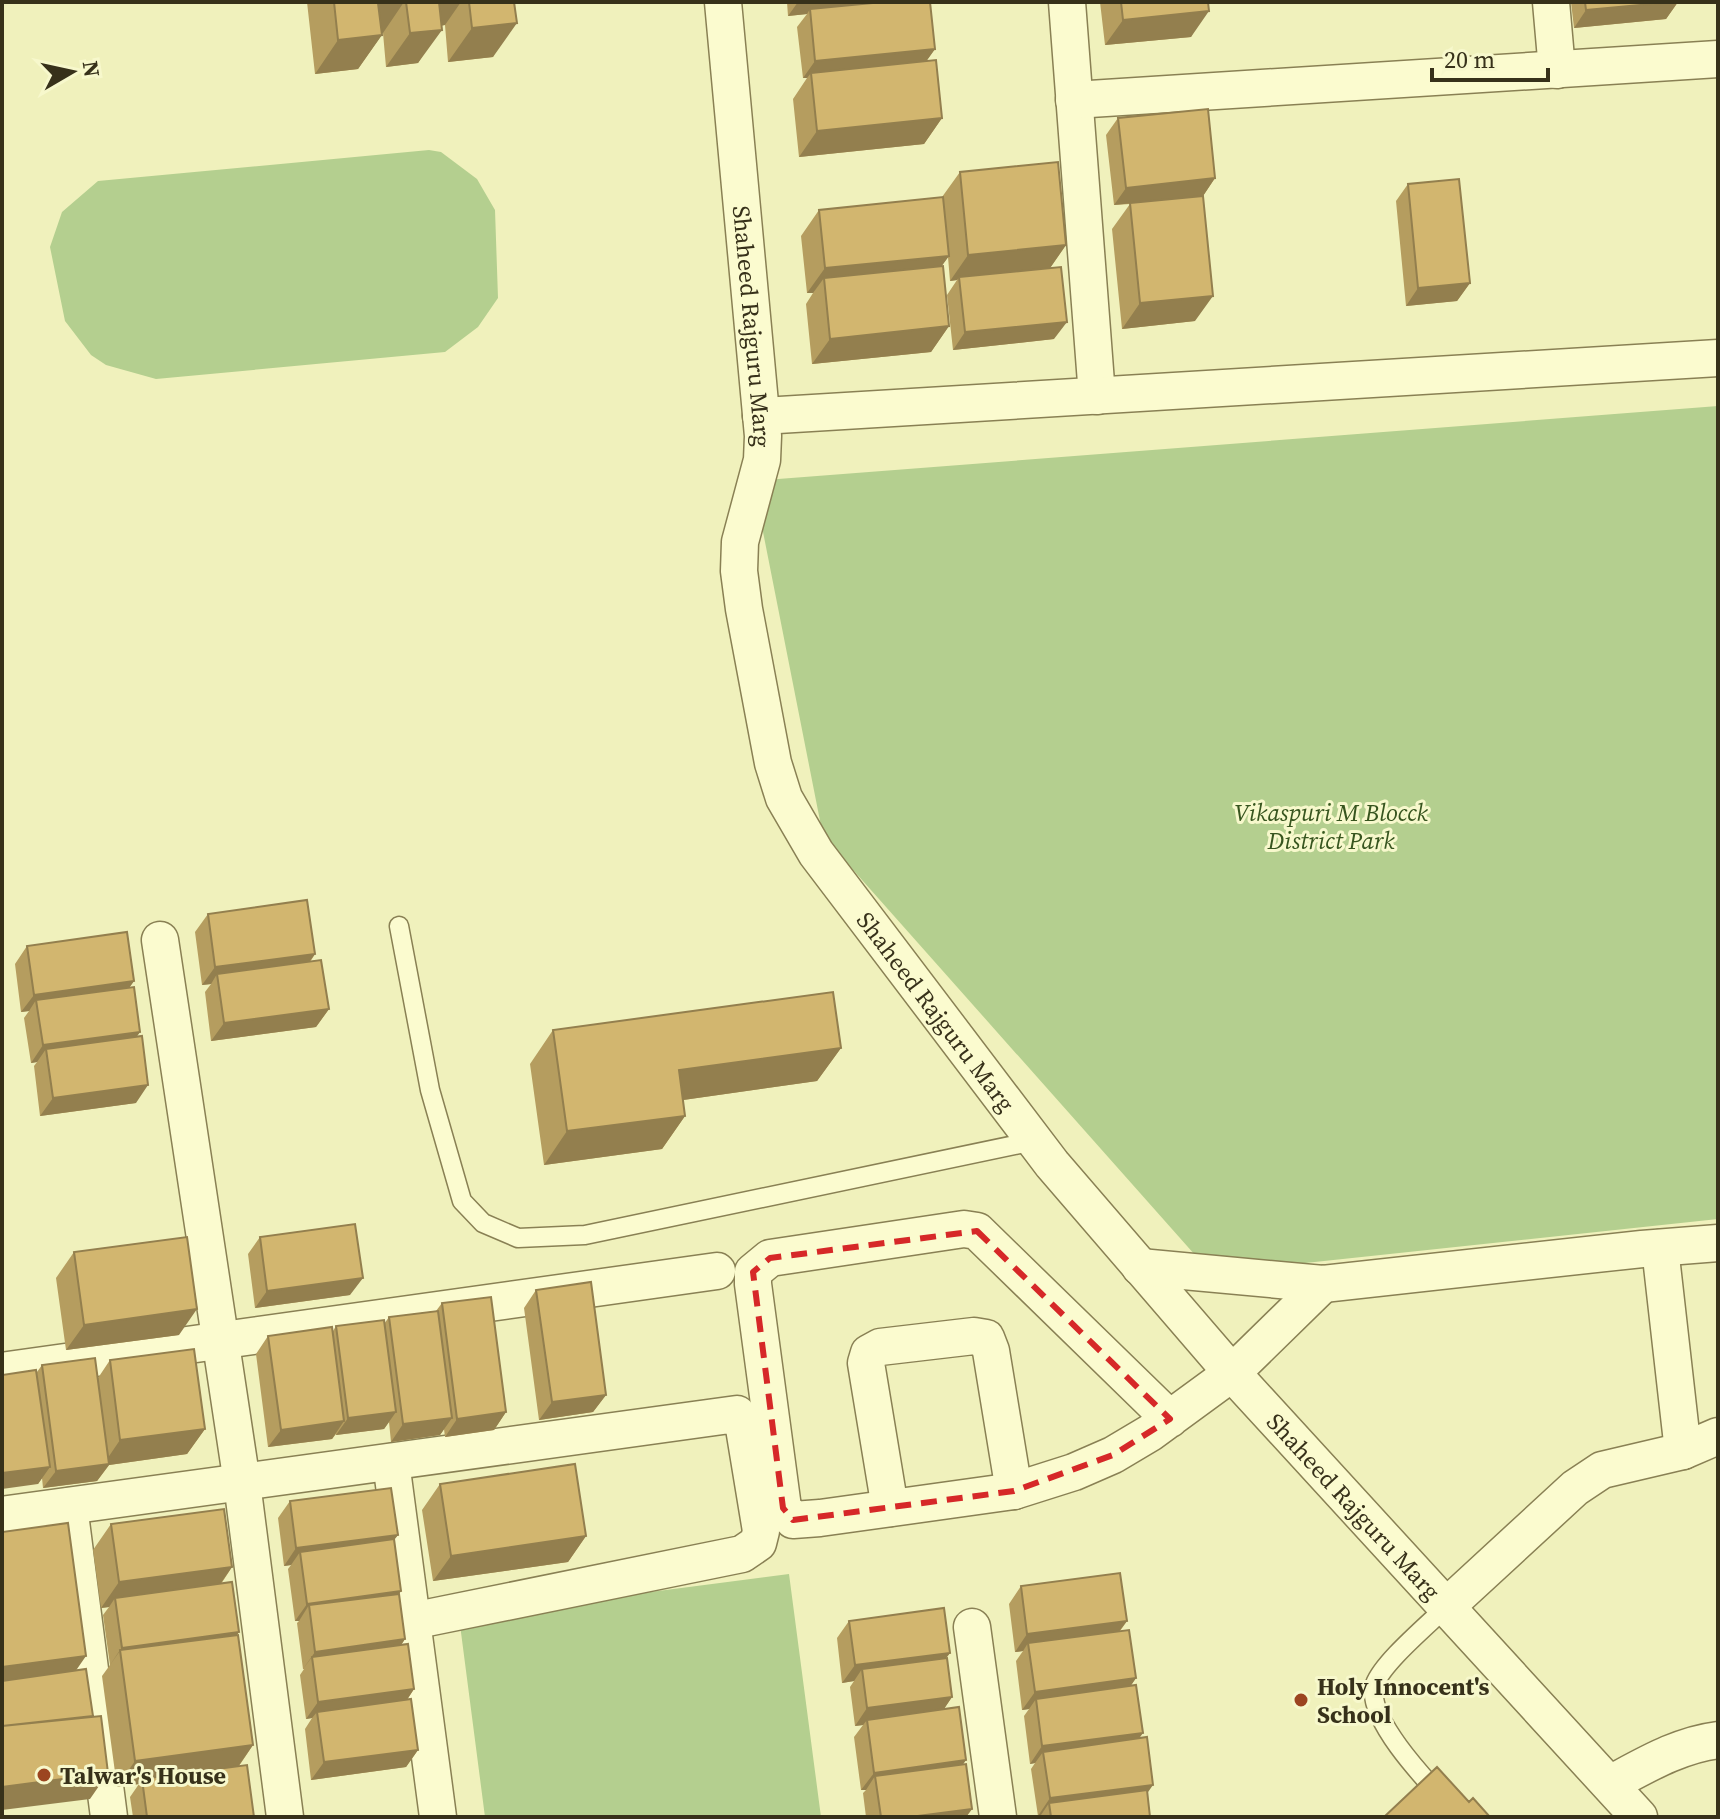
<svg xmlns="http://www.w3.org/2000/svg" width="1720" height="1819" font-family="'Source Serif 4',serif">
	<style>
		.green { fill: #b4cf8f }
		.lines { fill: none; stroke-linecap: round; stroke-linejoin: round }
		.lane-casing { stroke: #898054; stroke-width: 21 }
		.street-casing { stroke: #898054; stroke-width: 39 }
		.lane { stroke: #fbfbcf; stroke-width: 18 }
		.street { stroke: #fbfbcf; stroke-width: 36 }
		.wall { fill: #b59d5f }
		.shaded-wall { fill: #937f4e }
		.building { fill: #d2b66f; stroke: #937f4e; stroke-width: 2 }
		.marked { fill: none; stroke: #d62828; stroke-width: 6; stroke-dasharray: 16 10; stroke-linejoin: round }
		.poi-dot { fill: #9c4520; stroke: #f7f8cc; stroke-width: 3 }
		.labels { text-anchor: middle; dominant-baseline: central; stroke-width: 6; stroke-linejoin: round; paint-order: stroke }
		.street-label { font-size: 24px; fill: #37311a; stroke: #f7f8cc }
		.park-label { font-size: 24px; font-style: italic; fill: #37551f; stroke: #f7f8cc }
		.poi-label { font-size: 24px; font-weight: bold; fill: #37311a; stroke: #f7f8cc; text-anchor: start }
	</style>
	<rect width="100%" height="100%" fill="#f0f1bc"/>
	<path class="green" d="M429,150L441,152L477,179L495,210L498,298L478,327L445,352L156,379L106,365L91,355L65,321L50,247L62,212L98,181Z
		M1718,406V1219L1211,1273L823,836L753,481Z
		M789,1574L821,1817H485L459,1617Z"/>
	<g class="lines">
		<g class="lane-casing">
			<path id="lane" d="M399,926L430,1090L462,1201L483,1223L518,1238L585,1235L1034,1141
				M1447,1606C1429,1624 1383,1662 1375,1684C1363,1719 1437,1792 1460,1817"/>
		</g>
		<g class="street-casing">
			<g id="street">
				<path id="s1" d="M723,2L763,436L762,460L740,542L739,571L744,609L773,763L784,798L816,853L1052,1164L1232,1373L1639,1817"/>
				<path d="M1067,2L1097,396"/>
				<path d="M1551,2L1557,70"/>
				<path d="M1074,100L1718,59"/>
				<path d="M761,416L1718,358"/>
				<path d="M160,940L242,1483L285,1817"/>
				<path d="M1140,1267L1323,1284L1642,1249L1718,1243"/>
				<path d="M2,1371L717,1271"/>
				<path d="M1170,1419L977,1231L964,1229L770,1258L753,1272V1284L783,1508L793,1520L820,1518L1014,1491L1074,1472L1113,1455L1150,1433L1232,1373L1323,1284"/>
				<path d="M1683,1451L1718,1436"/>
				<path d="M391,1462L438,1817"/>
				<path d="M69,1506L109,1817"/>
				<path d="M890,1508L866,1363L869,1353L880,1347L974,1336L986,1338L991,1351L1014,1491"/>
				<path d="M2,1515L737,1414L744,1428L761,1531L758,1543L742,1554L412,1621"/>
				<path d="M1447,1606L1575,1488L1602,1470L1683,1451L1660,1248"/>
				<path d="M972,1627L998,1817"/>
				<path d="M1610,1784C1644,1766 1678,1745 1718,1740"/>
			</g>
		</g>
		<use href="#lane" class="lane"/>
		<use href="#street" class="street"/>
	</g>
	<path class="wall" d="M307,2H514L493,57L448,62L445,25L441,26L418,63L386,67L383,33L358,69L315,74Z
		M787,2H930L935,49L926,61L942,118L924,144L799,157L793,99L807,78H803L797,27L807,14L788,16Z
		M1100,2H1208L1191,37L1105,45Z
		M1571,2H1678L1666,19L1574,28Z
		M1118,118L1215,178L1203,196L1195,321L1122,329L1112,229L1130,204L1114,205L1106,135Z
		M960,172L1066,245L1050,268L1054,339L953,350L947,295L957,280L950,281L948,257L941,266L949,326L931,352L812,364L806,304L813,293H807L801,236L819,210L942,197Z
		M1408,184L1470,283L1457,301L1406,306L1396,201Z
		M208,914L315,954L310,962L329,1009L316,1027L211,1041L205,992L211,984L202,985L195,932Z
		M27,946L134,981L129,988L140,1032L137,1036L136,1103L40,1116L34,1066L37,1062L31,1063L24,1018L29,1011L21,1012L15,964Z
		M553,1030L841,1048L817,1081L683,1100L685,1116L662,1149L544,1165L530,1064Z
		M260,1237L350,1295L255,1308L248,1254Z
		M74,1252L179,1335L66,1350L56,1278Z
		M536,1290L606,1395L593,1412L539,1420L524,1308Z
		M442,1303L506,1412L494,1430L445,1437L444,1429L440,1435L391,1442L389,1422L384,1429L336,1435V1434L332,1439L268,1447L256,1354L268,1336L333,1331L336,1326L384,1324L389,1317L436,1311Z
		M110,1360L205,1429L187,1454L109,1465L97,1481L43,1488L42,1478L38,1484L37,1372L42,1365L98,1378Z
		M440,1484L586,1536L568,1562L433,1581L422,1510Z
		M290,1501L398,1535L394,1539L401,1591L399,1594L405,1639L401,1645L414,1689L407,1700L418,1750L406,1767L311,1780L305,1729L312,1718L306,1719L300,1675L304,1669H303L297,1623L299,1621H295L288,1569L291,1565L284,1566L278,1518Z
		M111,1524L232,1567L221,1584L239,1632L237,1635L253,1745L239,1766L254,1817H133L130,1797L139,1784L117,1787L102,1676L110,1665L103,1615L109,1607L101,1608L93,1550Z
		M1021,1586L1127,1621L1120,1631L1136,1678L1130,1686L1150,1817H1040L1041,1815L1038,1816L1031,1769L1035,1763L1030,1764L1024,1716L1029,1709L1022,1710L1016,1661L1023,1651L1015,1652L1009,1604Z
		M849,1621L950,1653L946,1658L952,1697L943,1710L963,1764L972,1809L966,1817H866L863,1793L866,1790H861L854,1737L863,1725L855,1726L850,1687L854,1681L842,1683L837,1638Z"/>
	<path class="shaded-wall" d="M385,2H404L383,33L355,36L378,3Z
		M433,2H461L445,25L415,28Z
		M798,2H912L810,9L807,14L788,16Z
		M1678,2L1666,19L1574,28L1586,10Z
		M1209,11L1191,37L1105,45L1123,20Z
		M517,23L493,57L448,62L472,28Z
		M442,30L418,63L386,67L410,33Z
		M382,35L358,69L315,74L338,40Z
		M935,49L923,66L811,73L807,78H803L815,61Z
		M942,118L924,144L799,157L817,131Z
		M1215,178L1203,196L1114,205L1126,188Z
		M1066,245L1048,271L959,277L957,280L950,281L968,255Z
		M949,256L931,281L824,278L813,293H807L825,268Z
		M1470,283L1457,301L1406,306L1418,288Z
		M1213,296L1195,321L1122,329L1140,303Z
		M1067,322L1054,339L953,350L965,332Z
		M949,326L931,352L812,364L830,339Z
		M315,954L302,972L217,974L211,984L202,985L215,967Z
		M134,981L121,999L36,1000L29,1011L21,1012L34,995Z
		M329,1009L316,1027L211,1041L224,1023Z
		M140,1032L127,1050L46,1049L37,1062L31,1063L43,1045Z
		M841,1048L817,1081L655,1104L679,1070Z
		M148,1085L136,1103L40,1116L53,1098Z
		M685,1116L662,1149L544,1165L567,1131Z
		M363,1278L350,1295L255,1308L267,1291Z
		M197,1309L179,1335L66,1350L84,1325Z
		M606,1395L593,1412L539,1420L552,1402Z
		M396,1412L384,1429L336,1435L348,1418Z
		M506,1412L494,1430L445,1437L457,1419Z
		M452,1418L440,1435L391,1442L403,1424Z
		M344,1421L332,1439L268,1447L281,1430Z
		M205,1429L187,1454L109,1465L97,1481L43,1488L56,1471L103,1465L120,1440Z
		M50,1467L38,1484L2,1489V1473Z
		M398,1535L385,1552H300L291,1565L284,1566L296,1548Z
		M586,1536L568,1562L433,1581L451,1556Z
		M232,1567L214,1593L115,1598L109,1607L101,1608L119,1582Z
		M401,1591L389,1608L309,1605L299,1621H295L307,1604Z
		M1127,1621L1114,1638L1028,1643L1023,1651L1015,1652L1027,1634Z
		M239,1632L226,1650H120L110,1665L122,1648Z
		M405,1639L393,1657H312L303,1669L315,1652Z
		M950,1653L937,1670L862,1669L854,1681L842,1683L855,1665Z
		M86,1656L68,1682L2,1691V1667Z
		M1136,1678L1124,1696L1036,1699L1029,1709L1022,1710L1035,1692Z
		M414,1689L402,1707L317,1712L312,1718L306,1719L318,1702Z
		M952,1697L940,1715L867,1720L863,1725L855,1726L867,1708Z
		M1143,1733L1130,1751L1043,1752L1035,1763L1030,1764L1042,1746Z
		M253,1745L235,1771L142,1779L139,1784L117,1787L135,1761Z
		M418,1750L406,1767L311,1780L324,1762Z
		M966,1760L954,1778L875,1776L866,1790H861L874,1773Z
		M108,1773L90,1799L2,1810V1787Z
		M1153,1785L1141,1802L1049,1803L1041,1815L1038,1816L1050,1798Z
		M972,1809L966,1817H910Z"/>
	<path class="building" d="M334,2H385L378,3L382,35L338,40Z
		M406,2H439L442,30L410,33Z
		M469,2H514L517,23L472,28Z
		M883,2H930L935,49L815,61L810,9Z
		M1121,2H1208L1209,11L1123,20Z
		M1585,2H1673L1586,10Z
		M936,60L942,118L817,131L811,73Z
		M1208,109L1215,178L1126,188L1118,118Z
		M1058,162L1066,245L968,255L960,172Z
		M1459,179L1470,283L1418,288L1408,184Z
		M1203,196L1213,296L1140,303L1130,203Z
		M943,197L949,256L825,268L819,210Z
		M943,266L949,326L830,339L824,278Z
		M1061,267L1067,322L965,332L959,277Z
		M307,900L315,954L215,967L208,914Z
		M127,932L134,981L34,995L27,946Z
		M321,960L329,1009L224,1023L217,974Z
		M134,987L140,1032L43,1045L36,1000Z
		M833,992L841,1048L679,1070L685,1116L567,1131L553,1030Z
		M142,1036L148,1085L53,1098L46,1049Z
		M355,1224L363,1278L267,1291L260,1237Z
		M187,1237L197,1309L84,1325L74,1252Z
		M591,1282L606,1395L552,1402L536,1290Z
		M491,1297L506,1412L457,1419L442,1303Z
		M438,1311L452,1418L403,1424L389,1317Z
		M384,1320L396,1412L348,1418L336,1326Z
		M332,1327L344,1421L281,1430L268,1336Z
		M194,1349L205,1429L120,1440L110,1360Z
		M95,1358L109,1464L56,1471L42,1365Z
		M36,1370L50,1467L2,1473V1375Z
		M575,1464L586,1536L451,1556L440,1484Z
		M391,1488L398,1535L296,1548L290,1501Z
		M224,1509L232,1567L119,1582L111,1524Z
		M68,1523L86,1656L2,1667V1532Z
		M394,1539L401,1591L307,1604L300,1552Z
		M1120,1573L1127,1621L1027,1634L1021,1586Z
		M232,1582L239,1632L122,1648L115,1598Z
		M399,1594L405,1639L315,1652L309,1605Z
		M944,1608L950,1653L855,1665L849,1621Z
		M1129,1630L1136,1678L1035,1692L1028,1643Z
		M238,1635L253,1745L135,1761L120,1650Z
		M408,1644L414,1689L318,1702L312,1657Z
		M947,1658L952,1697L867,1708L862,1669Z
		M86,1669L93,1716L2,1726V1681Z
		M1136,1685L1143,1733L1042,1746L1036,1699Z
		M411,1699L418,1750L324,1762L317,1712Z
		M959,1707L966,1760L874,1773L867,1720Z
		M101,1716L108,1773L2,1787V1726Z
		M1147,1737L1153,1785L1050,1798L1043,1752Z
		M966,1764L972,1809L910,1817H881L875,1776Z
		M247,1765L254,1817H147L142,1779Z
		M1437,1767L1469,1802L1473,1798L1490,1817H1384Z
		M1147,1790L1150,1817H1051L1049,1803Z"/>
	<path class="marked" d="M977,1231L1170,1419L1113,1455L1014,1491L793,1520L783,1508L753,1272L770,1258Z"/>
	<g class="poi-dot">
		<circle cx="1301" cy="1700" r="8"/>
		<circle cx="44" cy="1775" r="8"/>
	</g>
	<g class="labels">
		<g class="street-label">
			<text stroke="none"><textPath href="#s1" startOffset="326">Shaheed Rajguru Marg</textPath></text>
			<text stroke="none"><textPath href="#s1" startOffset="1068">Shaheed Rajguru Marg</textPath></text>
			<text stroke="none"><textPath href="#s1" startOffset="1716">Shaheed Rajguru Marg</textPath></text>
		</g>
		<g class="park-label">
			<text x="1331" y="812">Vikaspuri M Blocck<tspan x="1331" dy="28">District Park</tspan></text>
		</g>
		<g class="poi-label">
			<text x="1317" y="1686">Holy Innocent's<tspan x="1317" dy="28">School</tspan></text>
			<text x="60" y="1775">Talwar's House</text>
		</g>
	</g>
	<rect width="1720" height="1819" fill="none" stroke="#37311a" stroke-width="8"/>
	<g transform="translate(72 72) rotate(81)" stroke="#f7f8cc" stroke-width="6" paint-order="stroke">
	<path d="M0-6L14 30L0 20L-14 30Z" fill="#37311a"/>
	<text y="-12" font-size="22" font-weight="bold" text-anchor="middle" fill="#37311a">N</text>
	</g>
	<path d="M1432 68v12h116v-12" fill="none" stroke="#37311a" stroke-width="4"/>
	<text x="1444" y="68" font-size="24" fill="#37311a" stroke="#f7f8cc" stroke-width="6" paint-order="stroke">20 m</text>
</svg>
